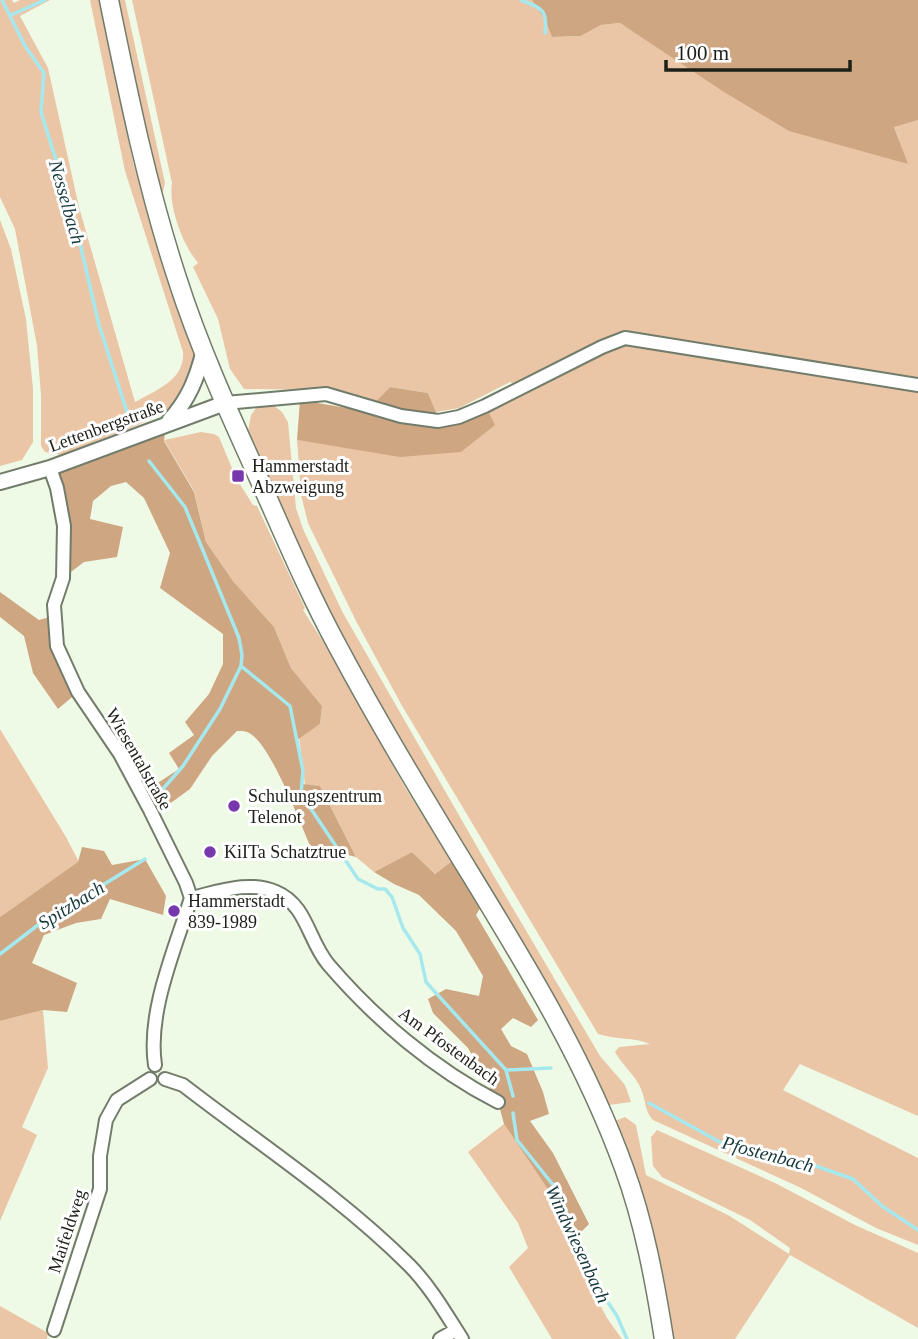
<svg xmlns="http://www.w3.org/2000/svg" width="918" height="1339" font-family="'Times New Roman',serif">
	<style>
		.green { fill: #eac6a7 }
		.forest { fill: #cfa682 }
		.lines { fill: none; stroke-linecap: round; stroke-linejoin: round }
		.stream { stroke: #a5e9ee; stroke-width: 3.5 }
		.minor-casing { stroke: #727c6b; stroke-width: 16 }
		.tertiary-casing { stroke: #727c6b; stroke-width: 18 }
		.secondary-casing { stroke: #727c6b; stroke-width: 21 }
		.minor { stroke: #fff; stroke-width: 12 }
		.tertiary { stroke: #fff; stroke-width: 14 }
		.secondary { stroke: #fff; stroke-width: 18 }
		.poi-dot { fill: #7838ad; stroke: #fff; stroke-width: 2.5 }
		.labels { text-anchor: middle; dominant-baseline: central; stroke-width: 6; stroke-linejoin: round; paint-order: stroke }
		.street-label { font-size: 18px; fill: #1c2019; stroke: #fff }
		.poi-label { font-size: 18px; fill: #1c2019; stroke: #fff; text-anchor: start }
		.water-label { font-size: 19px; font-style: italic; fill: #16383b; stroke: #fff }
	</style>
	<rect width="100%" height="100%" fill="#effae6"/>
	<path class="green" d="M0,0H12L14,3L20,0H50L20,16L48,68L79,207L135,402C156,390 185,380 183,352L125,171L90,0H99L134,166L194,353V363L188,388L184,386L183,391L170,408L138,425L61,455L45,452L41,446V395L37,346L15,229L0,197Z
		M116,0H125L165,183L162,196L151,158Z
		M132,0H532L545,20L552,37L581,36L601,25L620,23L667,52L907,164L894,126L918,120V1116L800,1064L783,1090L918,1158V1245L876,1228L801,1188L653,1120C644,1110 646,1100 641,1089C636,1076 622,1065 615,1052L619,1047L650,1044C633,1037 616,1040 598,1034L401,704L356,621L308,523L301,495L297,440L358,449L487,409L606,349L626,343L664,340L618,332L516,385L510,382L459,408L436,412L428,393L390,387L376,401L327,390L244,389L230,369L218,319L193,267L198,263C183,245 168,206 172,183Z
		M0,220L11,249L26,319L33,389V442L22,460L0,466Z
		M273,405L282,412L288,422L296,508L303,529L343,613L495,878L600,1056L625,1085L631,1102L609,1105C536,961 448,826 369,685C324,602 285,517 248,431L251,415L257,407Z
		M201,432L214,434L219,437L236,478L253,505L257,506L305,608L303,610L324,643L406,789L452,861L435,874L412,852L374,872L356,857L320,786L305,785L299,737L320,724L322,706L291,668L274,627L233,581L206,542L194,491L164,440Z
		M0,729L66,837L79,862L0,917Z
		M43,1010L48,1068L22,1127L37,1135L0,1221V1021Z
		M625,1117L636,1125L646,1175L728,1215L789,1254L790,1248L750,1220L662,1177L653,1166L651,1137L657,1130L775,1183L855,1225L918,1253V1328L790,1255L735,1339H670L630,1157L615,1121Z
		M504,1124L551,1194L572,1237L586,1279L607,1318L622,1339H552L509,1267L528,1248L518,1223L468,1152Z
		M0,1306L48,1333L47,1339H0Z"/>
	<path class="forest" d="M532,0H918V120L894,127L908,164L789,131L724,92L620,23L601,25L581,36L552,37L545,20Z
		M390,387L428,393L436,412L437,424L487,409L495,425L461,452L400,457L297,440L300,400L370,412L376,401Z
		M166,425L164,441L194,492L206,542L233,581L274,627L291,668L322,706L320,724L297,740L303,771L302,784L320,786L356,857L328,850H312C301,826 270,740 247,732C246,731 238,731 237,731L212,756L190,789L157,813L144,792L179,769L169,753L194,735L185,722L209,694L223,664V634L160,588L170,553L144,498L126,482L111,486L93,501L90,519L123,527L117,557L84,562L63,578L64,526L50,468Z
		M0,592L39,620L53,616L78,692L58,709L33,673L24,636L0,617Z
		M82,847L104,851L112,865L145,859L166,896L163,915L110,899L101,919L76,923L44,935L32,963L77,983L67,1012L43,1010L0,1021V917L78,862Z
		M412,852L435,874L452,861L482,905L476,915L538,1020L531,1027L513,1018L501,1029L511,1046L527,1054L543,1092L549,1114L530,1121L553,1153L589,1224L575,1238L551,1194L504,1124L498,1102L468,1048L433,1013L428,999L446,989L479,996L483,976L456,931L419,895L394,884L374,872Z"/>
	<g class="lines">
		<path class="stream" d="M2,0L25,46L44,73L41,112L74,218L99,325L127,412
			M521,0C542,8 548,10 545,33
			M11,15L45,0
			M149,461L185,507L239,638L242,655L241,666L220,709L183,766L161,791
			M241,666L290,706L303,771L301,794L358,879L378,889H385L392,897L403,928L420,954L426,982L506,1070L513,1096
			M0,954L38,925L145,859
			M506,1070L551,1068
			M649,1103L727,1146L776,1152L853,1179L882,1206L918,1230
			M513,1113L517,1140L558,1191L593,1280L617,1316L627,1339"/>
		<g class="minor-casing">
			<path id="minor" d="M225,403L326,394L401,416L438,421L459,417L485,406L602,347L625,338L918,385
				M50,468L57,488L64,526L63,578L54,605L57,646L78,692L120,754L150,810L186,883L191,898C175,949 147,1012 155,1065
				M191,898C218,892 249,880 276,892C307,905 308,940 328,964C375,1019 434,1069 498,1102
				M165,1079L183,1085C258,1143 341,1197 409,1265C430,1286 446,1314 462,1339
				M54,1330L100,1189V1156L106,1120L117,1100L150,1079
				M440,1339L456,1330"/>
		</g>
		<g class="tertiary-casing">
			<path id="tertiary" d="M169,421C189,399 197,378 204,350
				M0,482L50,468L225,403"/>
		</g>
		<g class="secondary-casing">
			<path id="secondary" d="M109,0C128,93 147,187 177,278C199,347 230,415 260,481C285,537 309,594 338,647C369,705 403,763 437,819C505,932 579,1043 624,1168C644,1222 655,1282 664,1339"/>
		</g>
		<use href="#minor" class="minor"/>
		<use href="#tertiary" class="tertiary"/>
		<use href="#secondary" class="secondary"/>
	</g>
	<g class="poi-dot">
		<rect x="231" y="469" width="14" height="14" rx="3.5"/>
		<circle cx="234" cy="806" r="7"/>
		<circle cx="210" cy="852" r="7"/>
		<circle cx="174" cy="911" r="7"/>
	</g>
	<g class="labels">
		<g class="street-label">
			<text transform="translate(106 426) rotate(-20)">Lettenbergstraße</text>
			<text transform="translate(139 759) rotate(60)">Wiesentalstraße</text>
			<text transform="translate(449 1046) rotate(36)">Am Pfostenbach</text>
			<text transform="translate(67 1231) rotate(-72)">Maifeldweg</text>
		</g>
		<g class="poi-label">
			<text x="252" y="466">Hammerstadt<tspan x="252" dy="21">Abzweigung</tspan></text>
			<text x="248" y="796">Schulungszentrum<tspan x="248" dy="21">Telenot</tspan></text>
			<text x="224" y="852">KiITa Schatztrue</text>
			<text x="188" y="901">Hammerstadt<tspan x="188" dy="21">839-1989</tspan></text>
		</g>
		<g class="water-label">
			<text transform="translate(67 202) rotate(74)">Nesselbach</text>
			<text transform="translate(71 905) rotate(-32)">Spitzbach</text>
			<text transform="translate(768 1154) rotate(15)">Pfostenbach</text>
			<text transform="translate(578 1244) rotate(65)">Windwiesenbach</text>
		</g>
	</g>
	<path d="M666 60v10h184v-10" fill="none" stroke="#1c2019" stroke-width="3.5"/>
	<text x="676" y="60" font-size="21" fill="#1c2019" stroke="#ffffff" stroke-width="5" paint-order="stroke">100 m</text>
</svg>
